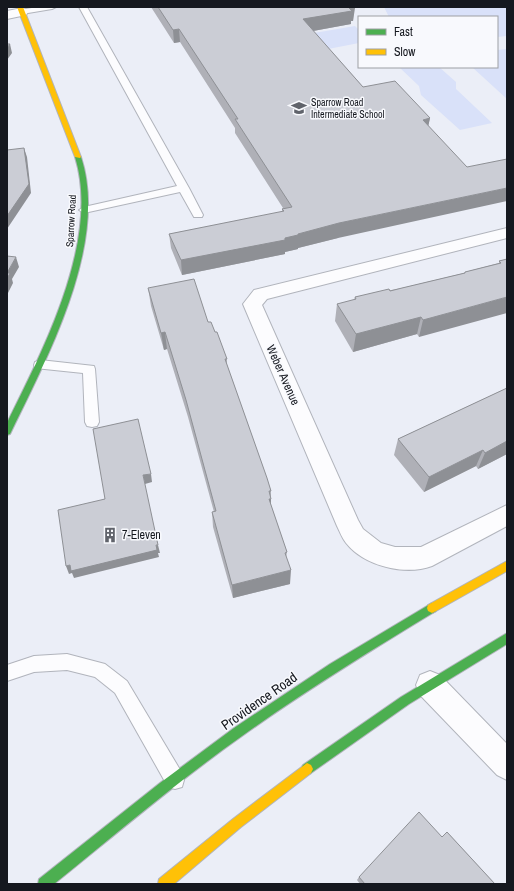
<svg xmlns="http://www.w3.org/2000/svg" width="514" height="891" font-family="'Archivo Narrow',sans-serif">
	<style>
		.green { fill: #d9e1f9 }
		.lines { fill: none; stroke-linecap: round; stroke-linejoin: round }
		.lane-casing { stroke: #b1b4bc; stroke-width: 2 }
		.street-casing { stroke: #b1b4bc; stroke-width: 2 }
		.fast-casing { stroke: #b1b4bc; stroke-width: 2 }
		.slow-casing { stroke: #b1b4bc; stroke-width: 2 }
		.lane { fill: #fcfcfe; fill-rule: evenodd }
		.street { fill: #fcfcfe; fill-rule: evenodd }
		.fast { fill: #4caf50; fill-rule: evenodd }
		.slow { fill: #ffc107; fill-rule: evenodd }
		.wall { fill: #afb0b7 }
		.shaded-wall { fill: #8e9095 }
		.building { fill: #cbcdd5; stroke: #8e9095 }
		.labels { text-anchor: middle; dominant-baseline: central; stroke-width: 3; stroke-linejoin: round; paint-order: stroke }
		.far-poi-label { font-size: 10px; fill: #15181f; stroke: #f8f9fd; text-anchor: start }
		.far-street-label { font-size: 10px; fill: #15181f; stroke: #f8f9fd }
		.street-label { font-size: 12px; fill: #15181f; stroke: #f8f9fd }
		.poi-label { font-size: 12px; fill: #15181f; stroke: #f8f9fd; text-anchor: start }
		.near-street-label { font-size: 14px; fill: #15181f; stroke: #f8f9fd }
	</style>
	<rect width="100%" height="100%" fill="#ebeef7"/>
	<path class="green" d="M384,7H507V36L497,37V17H389Z
		M355,26L359,30V43L328,49L314,33Z
		M507,49V99L472,67H497V50Z
		M399,67H439L456,82V89L492,123L460,130L421,95L419,86Z"/>
	<g class="lines">
		<g class="lane-casing">
			<path id="lane" d="M38,7H56L52,9L22,14L18,12L19,10Z
				M79,7H87L189,188L203,215L202,217H194L180,192L84,213L79,210L84,207L177,186Z
				M40,360L94,366L95,369L99,422L97,426L92,427L87,426L85,422L83,373L35,368L34,365L35,362Z
				M67,654L105,664L127,681L182,773L184,780L182,787L175,789L168,787L115,693L95,677L67,670L34,672L7,681V665L34,656Z"/>
		</g>
		<g class="street-casing">
			<path id="street" d="M22,8L26,9L28,12L26,15L7,19V11Z
				M507,228V238L267,299L262,305L358,520L363,529L381,543L395,547H421L507,505V526L432,566C405,576 364,566 346,543C342,538 340,532 337,526L243,304L254,290Z
				M430,671L440,675L507,744V780L497,775L420,695L416,685L420,675Z"/>
		</g>
		<g class="fast-casing">
			<path id="fast" d="M78,155L81,157C109,242 48,356 11,432L10,434L7,435V423C43,350 101,240 75,157Z
				M432,603L436,605L437,608L436,611C370,651 305,691 242,736C177,782 116,834 54,884H38L39,879L160,783L234,728L330,664Z
				M507,633V644L409,704L311,773L307,775L303,773L301,769L303,765L401,697Z"/>
		</g>
		<g class="slow-casing">
			<path id="slow" d="M17,7H23L81,157L80,158L75,157Z
				M507,561V571L436,611L432,613L428,611L427,608L428,605Z
				M307,763L311,765L313,769L311,773L241,827L174,884H158L159,879L233,819Z"/>
		</g>
		<use href="#lane" class="lane"/>
		<use href="#street" class="street"/>
		<use href="#fast" class="fast"/>
		<use href="#slow" class="slow"/>
	</g>
	<path class="wall" d="M151,7H354L353,21H351V24L313,31L363,87L430,118L428,126L338,238L298,248V249L285,252V254L182,275L171,248L169,234L282,212V209L283,208L235,133V128L180,42L174,43Z
		M507,259L419,337L417,334L353,352L335,321L337,304L354,300L355,297L402,288L464,273L465,272L499,263V261Z
		M148,288L208,322L215,332L227,359V365L271,491V506L287,552L286,558L290,584L233,598L213,527L212,512H214L188,417L167,349L164,350L151,306Z
		M507,388V454L478,469L476,466L424,492L394,455L398,439Z
		M447,832L495,884H360L357,880L359,877L442,837Z"/>
	<path class="shaded-wall" d="M347,7L355,8L353,21H351V24L302,33L303,19Z
		M179,29L180,42L174,43L173,30Z
		M10,44L12,53L7,60V48Z
		M430,118L427,132L423,120Z
		M24,148L27,157L31,193L7,229V216Z
		M507,188V201L338,238L298,248V249L285,252V254L182,275L181,260L285,238L298,234L339,223Z
		M16,257L19,267L12,279L13,283L7,295V273Z
		M507,297V313L419,337L423,320Z
		M421,317L417,334L353,352L356,334Z
		M165,332L167,349L164,350L161,333Z
		M507,441V454L478,469L485,453Z
		M483,450L476,466L424,492L429,477Z
		M151,474L152,482L145,484L143,475Z
		M269,499H271V514Z
		M158,545L160,553H158L159,557L74,578L72,573L69,574L66,566Z
		M291,570L290,584L233,598L232,585Z"/>
	<path class="building" d="M158,7H354L355,8H349L352,11L303,19L363,87L395,81L430,118L423,120L467,167L507,159V188L339,223L298,234V235L285,238V240L181,260L169,234L284,211L282,209L292,207L235,119H238L179,29L173,30Z
		M7,44H10L7,48Z
		M24,148L29,184L7,216V150Z
		M7,256L16,257L7,273Z
		M507,259V297L423,320L421,317L356,334L337,304L356,299L355,297L389,289L390,291L402,288L465,273V272L501,263L499,261Z
		M7,273H10L7,279Z
		M194,279L208,322H211L215,332H217L227,359H225L267,478L271,491H269L271,499H269L287,552L285,553L291,570L232,585L212,512L216,511L186,400L165,332L161,333L148,288Z
		M507,388V441L485,453L483,450L429,477L398,439Z
		M138,419L151,474L143,475L158,545H156L157,550L71,571L70,565L66,566L58,510L105,499L93,429Z
		M419,812L442,837L447,832L495,884H365L359,877Z"/>
	<defs>
		<g id="school-bare" transform="scale(1.2)"><path d="M0-5L7-2L0 1L-7-2ZM-4 1L0 2.5L4 1V4Q0 6-4 4Z" fill="#60636b" stroke="#f8f9fd" stroke-width="2.5" paint-order="stroke"/></g>
		<g id="building-bare" transform="scale(1.2)"><path d="M-4-6H4V6H1V3H-1V6H-4ZM-2.5-4.3h1.7v1.8h-1.7ZM.8-4.3h1.7v1.8H.8ZM-2.5-1h1.7V.8h-1.7ZM.8-1h1.7V.8H.8Z" fill="#60636b" stroke="#f8f9fd" stroke-width="2.5" paint-order="stroke"/></g>
	</defs>
	<g fill-rule="evenodd">
		<use href="#school-bare" x="299" y="108"/>
		<use href="#building-bare" x="110" y="535"/>
	</g>
	<g class="labels">
		<g class="far-poi-label">
			<text x="311" y="102">Sparrow Road<tspan x="311" dy="12">Intermediate School</tspan></text>
		</g>
		<g class="far-street-label">
			<text transform="translate(71 221) rotate(-87)">Sparrow Road</text>
		</g>
		<g class="street-label">
			<text transform="translate(283 375) rotate(66)">Weber Avenue</text>
		</g>
		<g class="poi-label">
			<text x="122" y="535">7-Eleven</text>
		</g>
		<g class="near-street-label">
			<text transform="translate(259 701) rotate(-35)">Providence Road</text>
		</g>
	</g>
	<rect width="514" height="891" fill="none" stroke="#15181f" stroke-width="16"/>
	<rect x="358" y="16" width="140" height="52" fill="#f8f9fd" stroke="#9d9fa4"/>
	<rect x="366" y="29" width="20" height="6" fill="#4caf50" stroke="#9d9fa4"/>
	<text x="394" y="36" font-size="12" fill="#15181f">Fast</text>
	<rect x="366" y="49" width="20" height="6" fill="#ffc107" stroke="#9d9fa4"/>
	<text x="394" y="56" font-size="12" fill="#15181f">Slow</text>
</svg>
